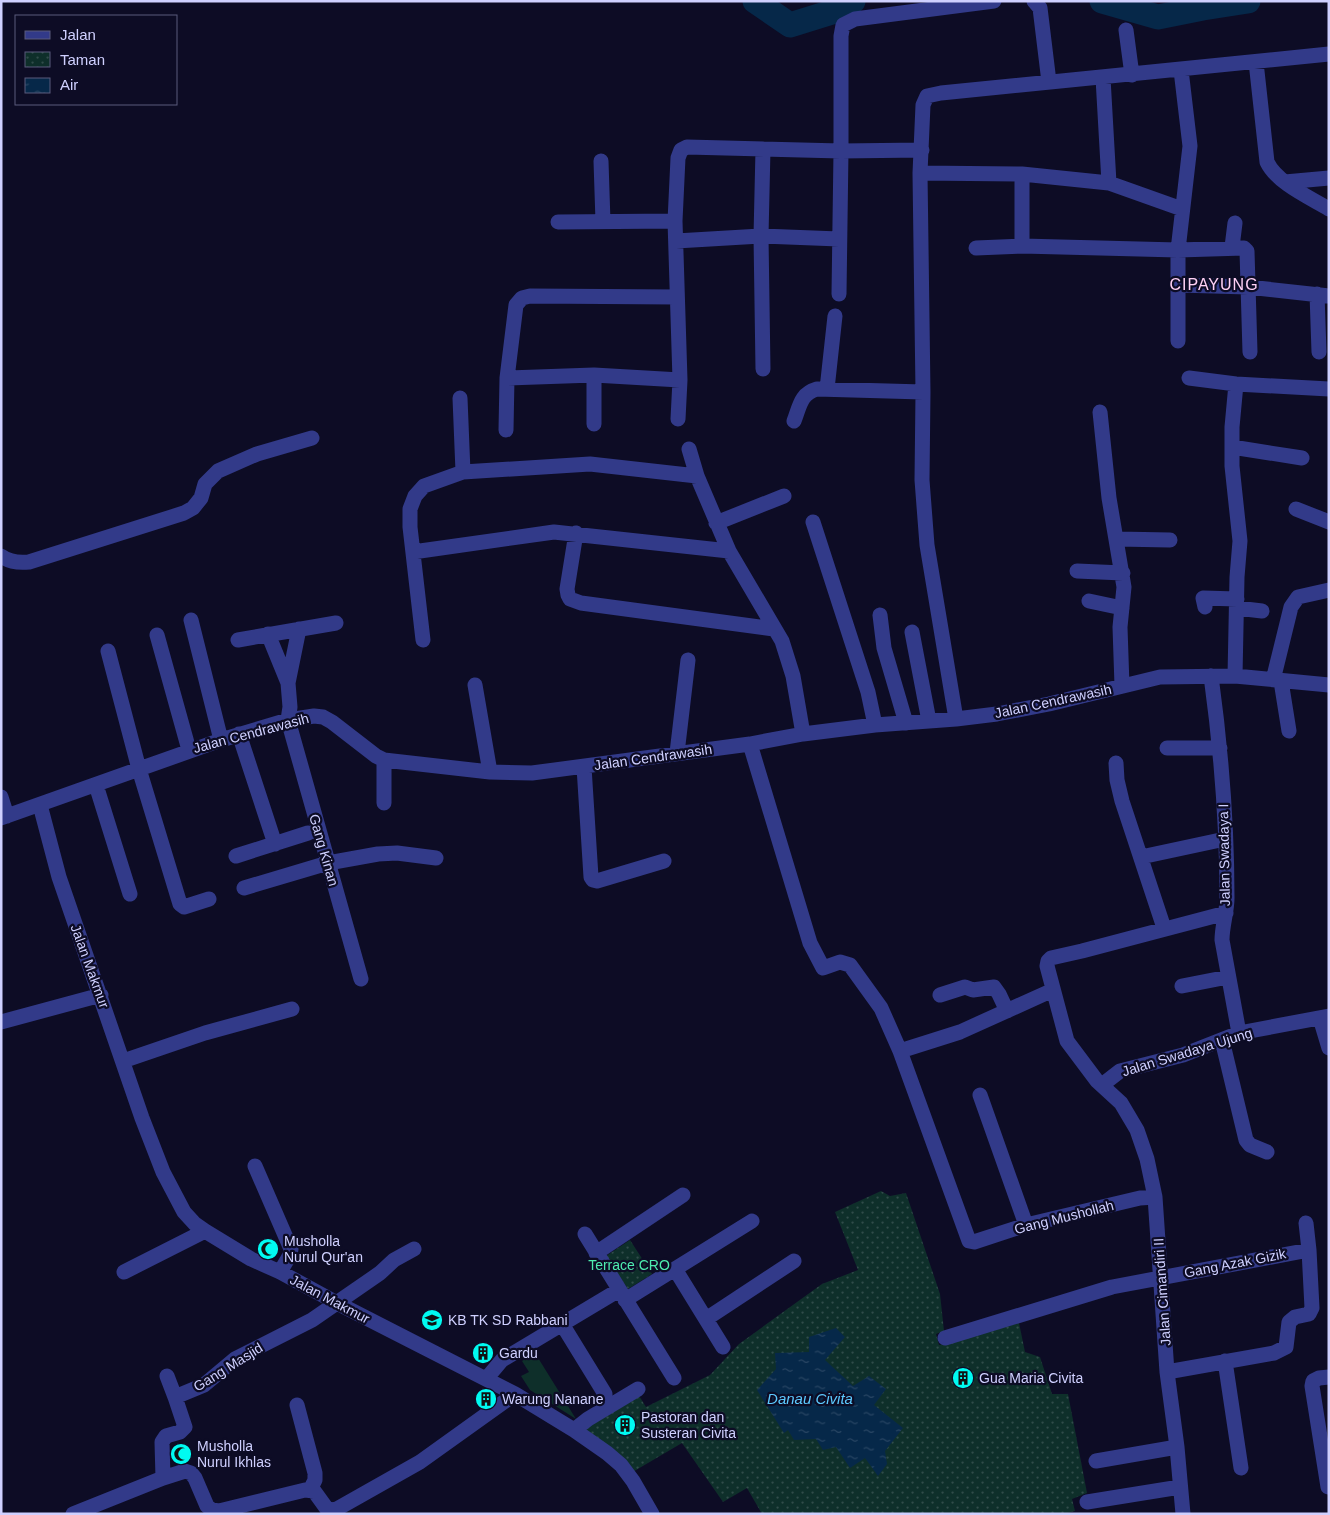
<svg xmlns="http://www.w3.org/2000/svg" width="1330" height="1515" font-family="Arial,sans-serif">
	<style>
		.park { fill: url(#park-dots) }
		.garden { fill: #0e2f2a }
		.water { fill: url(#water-ripples) }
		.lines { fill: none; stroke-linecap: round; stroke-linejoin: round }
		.river { stroke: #062849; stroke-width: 25 }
		.minor { stroke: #323a89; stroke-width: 15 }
		.labels { text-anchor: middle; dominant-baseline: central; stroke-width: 4.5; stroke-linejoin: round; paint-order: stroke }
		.street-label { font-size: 14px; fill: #cfd0ff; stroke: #0d0c25 }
		.poi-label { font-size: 14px; fill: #cfd0ff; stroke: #0d0c25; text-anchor: start }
		.park-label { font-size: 14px; fill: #4eecaf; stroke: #0d0c25 }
		.water-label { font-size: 15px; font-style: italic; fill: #5dcaff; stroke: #0d0c25 }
		.quarter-label { font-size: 16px; letter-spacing: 1px; fill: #ffd1f5; stroke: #0d0c25 }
	</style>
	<defs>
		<pattern id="park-dots" width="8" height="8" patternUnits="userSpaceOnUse" patternTransform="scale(1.25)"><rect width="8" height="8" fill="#0e2f2a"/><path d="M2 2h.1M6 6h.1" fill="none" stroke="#304c4a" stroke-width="1.8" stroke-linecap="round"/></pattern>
		<pattern id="water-ripples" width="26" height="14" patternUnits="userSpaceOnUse" patternTransform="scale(1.25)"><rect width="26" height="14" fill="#062849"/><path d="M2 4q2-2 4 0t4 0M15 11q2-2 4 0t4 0" fill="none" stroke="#294664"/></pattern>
	</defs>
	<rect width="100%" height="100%" fill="#0d0c25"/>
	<path class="park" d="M881,1191L890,1196L906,1193L940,1294L944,1331L936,1334L939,1345L1019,1323L1025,1352L1040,1357L1052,1394H1068L1087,1493L1072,1499L1075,1511L1064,1514H762L747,1488L723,1502L682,1443L631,1473L579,1427L636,1391L646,1407L710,1375L739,1344L822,1284L858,1270L835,1212Z
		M630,1240L652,1274L628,1289L606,1256Z"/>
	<path class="garden" d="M535,1353L576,1419L530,1390L521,1376L529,1372L522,1361Z"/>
	<path class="water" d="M836,1328L845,1337L825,1360L853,1386L869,1376L886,1389L874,1405L903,1428L885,1451L887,1464L878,1476L865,1458L850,1468L836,1447L823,1450L816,1439L794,1440L788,1430L784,1433L757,1390L776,1369L775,1353L809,1352V1337Z"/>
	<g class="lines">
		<path class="river" d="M755,1L790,25L835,11L853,1
			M1102,1L1158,17L1203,8L1248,1"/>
		<path class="minor" d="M1034,1L1040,8L1049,82
			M1126,30L1132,75
			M1256,62L1267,162C1277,183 1309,197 1329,209
			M601,161L603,222
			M920,173L1022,174L1109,183L1103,78
			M1285,182L1329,178
			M1109,183L1182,209
			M558,222L675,221
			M676,241L761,236L839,239
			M1022,246V174
			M1232,247L1235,223
			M976,248L1022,246L1178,250L1244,248L1247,251L1250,352
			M1178,285L1248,287L1329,296
			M839,294L841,151L922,150
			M1317,294L1319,352
			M1178,341V250L1190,146L1181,70
			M763,369L761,236L763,149
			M507,378L594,375L680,380
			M1189,378L1236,384L1329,389
			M827,389L835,316
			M460,398L463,472
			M1100,412L1109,498L1124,587L1120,627L1122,686
			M678,419L680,380L675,221L678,158L681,150L687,147L841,151V36L843,25L855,19L994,1
			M794,421C800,406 800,394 817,389L923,392
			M594,424V375
			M506,430L507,378L516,305L522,298L530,296L677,297
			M1232,447L1302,458
			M689,449L697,476L729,551L782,641L793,676L803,734
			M1296,509L1329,522
			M813,522L868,692L875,725
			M716,523L784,496
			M576,533L567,589L568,595L570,599L581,603L774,629
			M1117,539L1170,540
			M413,552L554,532L729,551
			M1,556C9,562 19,563 29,562L184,513L193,508L201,498L205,484L218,471L257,454L312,438
			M1077,571L1123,573
			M1089,601L1122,608
			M1205,607L1203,598L1237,599
			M1237,608L1262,611
			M880,615L884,648L906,723
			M191,620L221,740
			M299,629L288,683L290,707L288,720L361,979
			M912,632L929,721
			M268,634L288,683
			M157,635L189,750
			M238,640L336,623
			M423,640L410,527V509L415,496L424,486L463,472L590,464L697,476
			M108,651L139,769L180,904L184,907L209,899
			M1211,676C1221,749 1227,824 1227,898C1227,912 1222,926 1222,940L1239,1033
			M1235,676L1237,577L1240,541L1232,466V427L1236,384
			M1275,680V672L1291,607L1298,597L1329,590
			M1281,681L1289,731
			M475,685L490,772
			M956,719L927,545L922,480L923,392L920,173L923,105L927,96L941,93L1329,54
			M239,734L275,844
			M750,744L810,943L823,968L840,962L850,965L881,1008L900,1051L969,1241L974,1242L1026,1225L1140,1198L1155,1197
			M1167,748H1220
			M677,753L688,660
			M384,760V803
			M1116,763L1117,780L1122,801L1164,928
			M584,767L591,877L593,880L597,881L664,861
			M96,785L130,894
			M1,797L7,816
			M40,805L59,877L142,1118L163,1172L184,1212L195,1224L205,1231L251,1259L280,1272L337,1303L515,1394L574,1430L607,1453L621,1465L633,1481L652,1514
			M1,818L221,740L288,720L314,716L323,717L332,722L376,756L384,760L490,772L532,773L750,744L803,734L875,725L956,719L997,714L1049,704L1160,677L1235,676L1329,685
			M236,856L308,833
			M1141,857L1225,839
			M244,888L328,863L378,854L397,853L436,858
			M1182,986L1228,977
			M940,995L965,987L973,990L994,987L999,994L1007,1011
			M1320,1018L1329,1048
			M1,1022L101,995
			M1222,1040L1246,1140L1250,1145L1267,1152
			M900,1051L960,1032L1053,990
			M123,1061L205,1033L292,1009
			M1102,1085L1120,1071L1183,1055L1239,1033L1329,1016
			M980,1095L1026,1225
			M255,1166L291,1249L290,1255L280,1272
			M585,1234L674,1378
			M596,1253L683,1195
			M675,1269L723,1347
			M124,1272L205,1231
			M625,1300L752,1221
			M706,1319L794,1261
			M562,1324L605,1394
			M945,1338L1112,1287L1309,1250
			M1225,1361L1241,1468
			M1167,1372L1274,1353L1286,1347L1289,1322L1295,1317L1309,1314L1312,1308L1309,1250L1306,1223
			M167,1376L175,1397
			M486,1379L502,1360L619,1290
			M297,1405L315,1473V1480L310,1490
			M574,1430L588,1419L638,1389
			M1096,1461L1177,1447
			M163,1478L162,1442L166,1436L180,1432L185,1427L175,1397L204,1385L235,1359L312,1320L380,1273L394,1260L414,1249
			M1328,1487L1312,1386L1313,1381L1319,1378L1329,1377
			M1087,1502L1180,1487
			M73,1514L163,1478L185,1471L191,1473L195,1478L207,1506L212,1510L219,1511L305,1490L314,1491L327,1509L335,1510L420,1462L515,1394
			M1183,1514L1177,1447L1167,1372L1155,1197L1147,1159L1137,1130L1121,1103L1097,1081L1067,1041L1047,966L1048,961L1051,958L1082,951L1226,913"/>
	</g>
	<defs>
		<g id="mosque-disc" transform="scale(1.125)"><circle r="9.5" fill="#00faf1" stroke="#0d0c25"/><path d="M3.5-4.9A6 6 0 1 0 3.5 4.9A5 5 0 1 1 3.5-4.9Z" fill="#111"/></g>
		<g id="school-disc" transform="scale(1.125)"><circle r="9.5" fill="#00faf1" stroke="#0d0c25"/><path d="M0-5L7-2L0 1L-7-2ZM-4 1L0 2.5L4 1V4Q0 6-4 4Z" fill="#111"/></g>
		<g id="building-disc" transform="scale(1.125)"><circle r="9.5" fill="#00faf1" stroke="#0d0c25"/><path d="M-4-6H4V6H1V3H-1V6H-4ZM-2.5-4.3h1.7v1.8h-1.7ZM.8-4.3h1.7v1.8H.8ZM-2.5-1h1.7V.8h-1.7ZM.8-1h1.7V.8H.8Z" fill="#111"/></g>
	</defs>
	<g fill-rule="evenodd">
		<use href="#mosque-disc" x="268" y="1249"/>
		<use href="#school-disc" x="432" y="1320"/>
		<use href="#building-disc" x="483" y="1353"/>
		<use href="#building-disc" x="963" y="1378"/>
		<use href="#building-disc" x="486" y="1399"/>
		<use href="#building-disc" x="625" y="1425"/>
		<use href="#mosque-disc" x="181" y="1454"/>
	</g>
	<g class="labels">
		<g class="street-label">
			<text transform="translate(1053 701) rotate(-12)">Jalan Cendrawasih</text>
			<text transform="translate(251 733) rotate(-15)">Jalan Cendrawasih</text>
			<text transform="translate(653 757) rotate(-8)">Jalan Cendrawasih</text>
			<text transform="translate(324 850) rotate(74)">Gang Kinan</text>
			<text transform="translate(1224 855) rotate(-91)">Jalan Swadaya I</text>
			<text transform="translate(90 966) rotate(70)">Jalan Makmur</text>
			<text transform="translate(1187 1052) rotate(-17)">Jalan Swadaya Ujung</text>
			<text transform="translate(1064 1217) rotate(-14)">Gang Mushollah</text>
			<text transform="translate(1235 1263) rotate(-11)">Gang Azak Gizik</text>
			<text transform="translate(1162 1292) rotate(-94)">Jalan Cimandiri II</text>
			<text transform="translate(330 1299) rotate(28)">Jalan Makmur</text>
			<text transform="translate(228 1367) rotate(-32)">Gang Masjid</text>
		</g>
		<g class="poi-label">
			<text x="284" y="1241">Musholla<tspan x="284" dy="16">Nurul Qur'an</tspan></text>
			<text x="448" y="1320">KB TK SD Rabbani</text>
			<text x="499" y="1353">Gardu</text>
			<text x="979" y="1378">Gua Maria Civita</text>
			<text x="502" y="1399">Warung Nanane</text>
			<text x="641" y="1417">Pastoran dan<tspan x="641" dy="16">Susteran Civita</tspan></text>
			<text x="197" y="1446">Musholla<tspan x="197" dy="16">Nurul Ikhlas</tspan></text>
		</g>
		<g class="park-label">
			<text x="629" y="1265">Terrace CRO</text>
		</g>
		<g class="water-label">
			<text x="810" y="1398">Danau Civita</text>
		</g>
		<g class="quarter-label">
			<text x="1214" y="284">CIPAYUNG</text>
		</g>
	</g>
	<rect width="1330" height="1515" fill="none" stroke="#cfd0ff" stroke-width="5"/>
	<rect x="15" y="15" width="162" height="90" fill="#0d0c25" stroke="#5b5a7c"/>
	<rect x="25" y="31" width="25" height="8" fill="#323a89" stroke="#5b5a7c"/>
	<text x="60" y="40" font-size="15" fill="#cfd0ff">Jalan</text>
	<rect x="25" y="52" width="25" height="15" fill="url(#park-dots)" stroke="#5b5a7c"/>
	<text x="60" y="65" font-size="15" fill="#cfd0ff">Taman</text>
	<rect x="25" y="78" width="25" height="15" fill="url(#water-ripples)" stroke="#5b5a7c"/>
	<text x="60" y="90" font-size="15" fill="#cfd0ff">Air</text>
</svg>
